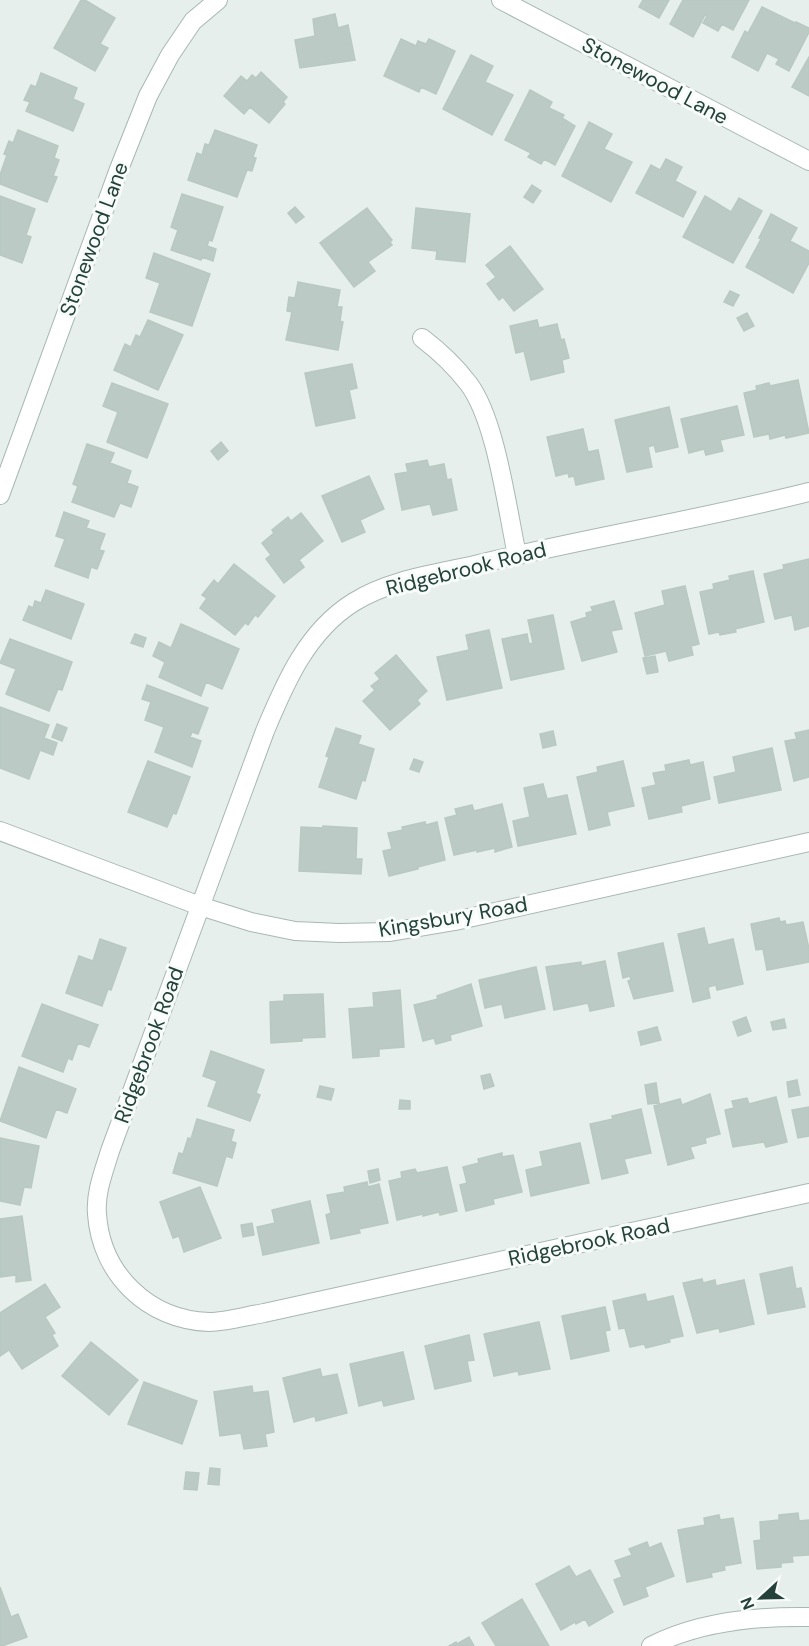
<svg xmlns="http://www.w3.org/2000/svg" width="809" height="1646" font-family="'DM Sans',sans-serif">
	<style>
		.building { fill: #bbcac4; stroke: #b8c9c2; stroke-width: 1.5 }
		.lines { fill: none; stroke-linecap: round; stroke-linejoin: round }
		.minor-casing { stroke: #a8b8b2; stroke-width: 20 }
		.minor { stroke: #fff; stroke-width: 18 }
		.labels { text-anchor: middle; dominant-baseline: central; stroke-width: 6; stroke-linejoin: round; paint-order: stroke }
		.street-label { font-size: 21px; fill: #24423a; stroke: #f7fbf9 }
	</style>
	<rect width="100%" height="100%" fill="#e6efeb"/>
	<path class="building" d="M81,0H85L115,18L100,44L108,48L95,71L54,48Z
		M643,0H669L659,18L639,7Z
		M683,0H749L733,30L722,24L718,31L703,23L707,16L705,15L693,37L670,24Z
		M762,7L795,23L796,22L809,28V32L789,71L776,64L779,59L767,53L758,71L732,57L745,31L748,33Z
		M335,14L338,28L348,25L355,60L300,68L295,40L315,36L313,19Z
		M401,39L416,46L418,41L426,44L429,39L455,51L436,94L421,87L419,92L384,76Z
		M471,55L493,66L485,82L513,95L492,135L443,109Z
		M809,57V96L792,87Z
		M261,72L287,97L283,102L285,104L269,123L250,107L244,114L224,96L241,76L247,81L252,75L256,78Z
		M41,73L77,88L73,99L84,104L73,131L26,111L30,102L24,100L31,85L36,87Z
		M530,90L552,102L549,108L564,115L562,118L575,126L555,165L544,159L541,164L528,157L531,153L505,140Z
		M589,122L612,134L604,149L632,162L611,202L562,176Z
		M18,130L58,146L54,158L59,160L53,176L57,177L47,202L0,184V175L7,155L4,154L9,141L13,143Z
		M215,130L257,145L253,157L256,158L252,171L247,170L237,197L188,180L197,153L202,155L205,144L209,145Z
		M666,159L682,167L675,181L696,192L683,217L636,193L651,165L660,170Z
		M532,185L541,191L533,203L524,197Z
		M182,194L223,207L212,241L209,240L207,246L216,249L213,261L202,257L201,260L171,250L178,230L171,227Z
		M0,196L35,209L26,235L31,237L22,263L0,255Z
		M705,196L731,212L739,198L762,211L733,263L683,237Z
		M295,207L304,217L296,223L288,213Z
		M367,208L392,240L390,242L392,245L368,262L375,271L354,287L320,243Z
		M416,208L470,214L465,262L436,259L437,251L412,248Z
		M771,214L797,228L790,241L809,251V263L793,293L746,267L761,239L759,238Z
		M510,246L543,289L514,311L503,297L499,300L487,284L496,277L486,265Z
		M154,253L210,274L192,326L150,312L160,283L146,278Z
		M298,282L340,290L337,307H342L340,321L343,322L338,350L286,340L292,312L287,311L289,297L295,298Z
		M730,291L739,295L733,306L724,302Z
		M747,313L754,326L744,331L737,318Z
		M148,320L183,335L158,390L114,370L125,344L131,347L136,335L140,337Z
		M537,320L539,328L557,324L561,340L564,339L569,358L562,360L564,372L531,380L524,351L516,353L510,326Z
		M352,364L357,388L349,390L355,418L316,426L305,373Z
		M798,380L809,433L786,438L785,435L770,439L769,434L754,437L744,393L757,390L756,386L769,383L770,386Z
		M112,383L168,404L147,458L107,442L118,412L103,406Z
		M737,406L744,435L720,440L723,451L706,455L704,449L689,453L681,419Z
		M669,407L678,447L656,452L654,445L648,447L652,467L627,472L615,420Z
		M583,429L588,452L598,450L604,479L576,485L574,476L569,477L568,473L556,476L547,437Z
		M221,442L228,451L218,460L211,451Z
		M87,444L114,453L110,463L131,471L127,483L138,487L131,507L120,503L114,517L72,502L78,486L73,484Z
		M427,460L429,467L444,464L447,480L451,479L457,510L433,515L430,504L402,510L395,474L408,472L406,464Z
		M369,476L384,509L360,520L365,532L342,542L322,496Z
		M64,512L89,521L86,528L105,534L99,550L104,551L97,569L91,567L88,578L55,566L65,539L56,536Z
		M301,513L323,541L299,560L304,567L284,583L266,559L271,555L262,543L274,533L272,530L288,517L291,521Z
		M809,559V626L795,630L792,615L775,619L764,574L784,569L783,565Z
		M234,564L275,596L258,617L255,615L248,625L245,623L235,635L200,608L207,598L202,595L214,580L218,584Z
		M753,571L764,622L735,629L736,632L720,635L719,632L709,634L700,592L714,589L713,584L730,580L729,576Z
		M685,586L699,644L691,646L693,655L669,661L666,651L645,656L635,613L665,605L662,591Z
		M46,590L84,604L71,639L23,620L29,606L33,608L35,601L41,603Z
		M614,601L622,629L611,631L617,652L582,661L571,622L587,617L586,613L593,611L591,607Z
		M553,615L564,669L511,680L502,639L527,634L529,644L533,643L528,620Z
		M181,624L239,649L222,689L206,682L201,696L159,677L165,662L153,656L159,642L171,648Z
		M489,630L502,688L447,700L437,657L469,650L466,635Z
		M135,634L146,638L143,647L131,643Z
		M10,639L72,662L62,690L58,689L49,711L6,694L16,669L0,663Z
		M396,655L427,691L417,700L420,704L390,730L363,701L375,690L371,686L380,679L375,673Z
		M655,656L658,672L647,674L643,658Z
		M147,685L208,708L198,734L192,732L190,737L201,741L192,767L155,752L164,727L145,720L151,702L142,699Z
		M0,707L49,725L44,738L57,743L53,755L40,750L29,779L0,768Z
		M57,724L67,728L62,741L52,737Z
		M336,728L361,736L358,744L374,749L365,781L362,780L356,799L319,787L329,757L326,756Z
		M809,730V777L794,781L785,741L797,739L795,733Z
		M553,731L556,745L543,748L540,734Z
		M772,748L781,790L719,803L714,777L736,772L733,757Z
		M414,759L423,762L419,772L410,769Z
		M689,760L690,765L703,762L710,799L681,806L682,812L649,819L642,788L656,785L653,773L666,771L665,765Z
		M148,761L190,777L176,814L173,813L167,827L128,812Z
		M623,761L634,806L607,812L610,825L589,830L577,777L598,772L597,767Z
		M543,784L547,799L567,795L576,834L518,846L513,821L530,817L524,788Z
		M502,804L512,847L495,852V848L477,852V850L454,855L445,818L457,815L455,809L472,805L474,811Z
		M425,822L426,825L437,822L445,860L418,867V869L389,876L383,851L392,849L388,833L403,830L402,827Z
		M323,826L357,828L356,859H362L361,874L299,871L301,827L323,828Z
		M779,918L780,922L785,921L786,925L803,922L809,949V962L767,970L763,949L756,950L751,924Z
		M704,928L708,945L733,939L743,984L717,990L716,985L708,987L710,998L693,1002L678,934Z
		M100,939L126,948L111,990L108,989L102,1006L66,993L79,956L93,961Z
		M663,943L673,991L634,999L628,981L631,980L630,976L623,978L618,953Z
		M605,961L614,1006L590,1011L588,1003L554,1010L546,967L581,962V966Z
		M536,967L545,1009L505,1018L502,1004L485,1008L479,980Z
		M471,984L482,1026L450,1035L451,1040L436,1044L434,1038L423,1041L414,1005L438,999L437,996Z
		M400,990L404,1047L379,1049V1056L353,1058L349,1009L374,1007L373,993Z
		M323,994L325,1037L302,1038V1041L271,1043L270,1002L284,1001V995Z
		M42,1004L98,1025L89,1047L78,1043L72,1060L68,1058L63,1072L22,1056Z
		M746,1017L751,1031L738,1036L733,1022Z
		M784,1019L786,1028L773,1030L771,1022Z
		M657,1027L661,1040L641,1045L638,1032Z
		M211,1051L264,1070L256,1093L260,1095L250,1121L208,1106L217,1081L203,1076Z
		M19,1067L76,1089L67,1113L56,1109L46,1138L0,1121Z
		M490,1074L494,1086L484,1089L481,1076Z
		M797,1080L800,1095L789,1097L787,1082Z
		M656,1083L659,1103L648,1104L645,1085Z
		M320,1086L334,1089L331,1100L317,1097Z
		M710,1094L720,1134L705,1138L706,1143L690,1147L694,1158L668,1165L654,1106L680,1099L682,1105Z
		M776,1097L787,1142L766,1147L764,1142L733,1147L725,1110L734,1108L732,1101L747,1098L749,1104Z
		M400,1100L410,1101V1109H399Z
		M809,1107V1136L798,1138L792,1110Z
		M641,1109L651,1153L624,1159L628,1173L602,1179L590,1124L613,1119L612,1116Z
		M197,1119L234,1130L231,1141L236,1143L232,1158L226,1156L217,1186L173,1173L179,1153L183,1154L188,1138L191,1139Z
		M0,1138L39,1146L31,1188L24,1187L20,1205L0,1201Z
		M580,1143L589,1183L531,1196L526,1170L543,1166L540,1152Z
		M502,1153V1157L513,1155L522,1192L493,1199L494,1204L466,1211L460,1185L467,1183L463,1167L479,1163L478,1159Z
		M447,1167L457,1211L440,1215L439,1212L423,1216V1214L397,1220L389,1181L402,1178L401,1172L415,1169L417,1173Z
		M378,1169L380,1180L370,1183L368,1171Z
		M367,1182L368,1187L379,1184L388,1223L359,1229L360,1233L331,1239L326,1215L331,1213L327,1195L345,1192L344,1187Z
		M200,1187L221,1238L184,1252L179,1236L173,1238L160,1202Z
		M310,1201L319,1243L263,1255L257,1227L275,1223L272,1210Z
		M22,1216L31,1280L16,1282V1275L0,1277V1219Z
		M252,1223L254,1235L243,1237L241,1225Z
		M792,1267L796,1289L801,1288L805,1307L768,1314L760,1274Z
		M702,1279L703,1283L715,1280L716,1286L744,1280L754,1324L720,1332L719,1328L697,1333L683,1283Z
		M45,1284L60,1307L45,1317L55,1333L52,1335L58,1346L22,1369L9,1350L0,1356V1313Z
		M645,1294L647,1302L673,1296L683,1336L669,1339L670,1342L646,1348L644,1344L630,1347L625,1328L619,1329L613,1301Z
		M605,1307L610,1330L605,1331L609,1351L571,1359L562,1316Z
		M539,1322L550,1369L519,1375L518,1371L494,1376L484,1334Z
		M469,1335L474,1360L467,1361L471,1381L435,1389L425,1346Z
		M91,1342L138,1380L109,1415L62,1376Z
		M403,1352L414,1399L384,1406L382,1400L359,1406L350,1364Z
		M320,1369L322,1377L337,1374L347,1413L316,1421L315,1416L294,1422L283,1378Z
		M144,1382L197,1401L182,1444L128,1424Z
		M252,1386L253,1393L268,1391L274,1432L265,1434L267,1446L244,1449L241,1433L220,1436L214,1392Z
		M210,1468L220,1469L219,1485L208,1484Z
		M186,1472L199,1473L197,1490L184,1489Z
		M798,1513L799,1521L809,1520V1555L792,1556L793,1562L781,1563V1567L757,1569L754,1541L761,1540L760,1522L779,1520V1515Z
		M719,1515L720,1520L733,1518L741,1563L724,1566L725,1570L711,1573L712,1577L687,1582L678,1530L705,1525L704,1518Z
		M647,1542L649,1548L661,1543L674,1576L645,1587L648,1596L624,1605L614,1580L622,1577L615,1561L632,1555L629,1549Z
		M569,1566L576,1577L590,1570L613,1612L589,1626L585,1619L576,1624L575,1622L561,1630L536,1584Z
		M0,1587L11,1617L18,1614L27,1637L2,1646H0Z
		M522,1599L549,1646H496L482,1623Z
		M469,1637L474,1646H449L456,1642L457,1644Z"/>
	<g class="lines">
		<g class="minor-casing">
			<path id="minor" d="M501,0L809,161
				M422,338C439,351 455,366 468,383C496,419 507,509 517,555
				M809,492C698,520 586,538 475,565C435,574 389,580 354,602C307,631 285,683 265,731L110,1151C104,1171 95,1193 97,1214C101,1274 148,1320 209,1322C226,1322 246,1316 264,1313L809,1193
				M0,495L119,169L148,96L170,55L193,21L218,0
				M0,831L200,906L251,922L295,931L339,933L390,932L455,921L809,842
				M651,1646C698,1622 756,1616 809,1617"/>
		</g>
		<use href="#minor" class="minor"/>
	</g>
	<g class="labels">
		<g class="street-label">
			<text transform="translate(655 81) rotate(28)">Stonewood Lane</text>
			<text transform="translate(94 239) rotate(-70)">Stonewood Lane</text>
			<text transform="translate(466 569) rotate(-14)">Ridgebrook Road</text>
			<text transform="translate(453 917) rotate(-10)">Kingsbury Road</text>
			<text transform="translate(149 1045) rotate(-70)">Ridgebrook Road</text>
			<text transform="translate(589 1242) rotate(-12)">Ridgebrook Road</text>
		</g>
	</g>
	<g transform="translate(761 1598) rotate(248)" stroke="#f7fbf9" stroke-width="4.5" paint-order="stroke">
	<path d="M0-4.5L10 22L0 15L-10 22Z" fill="#24423a"/>
	<text y="-9" font-size="16" font-weight="bold" text-anchor="middle" fill="#24423a">N</text>
	</g>
</svg>
